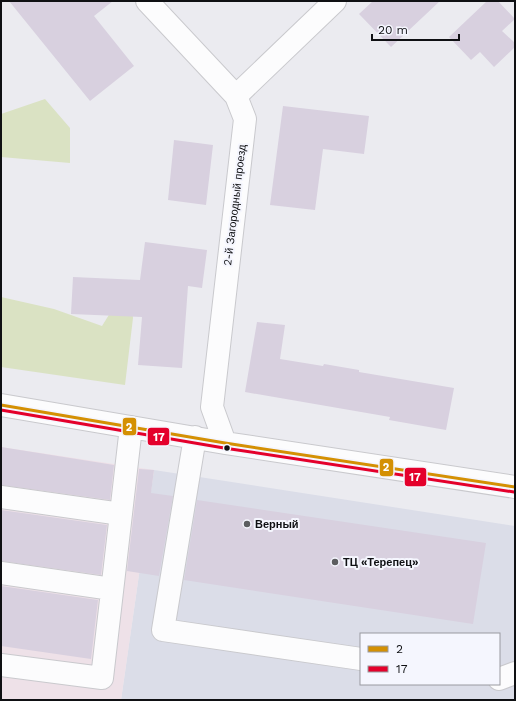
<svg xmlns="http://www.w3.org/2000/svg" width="516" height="701" font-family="'Work Sans',sans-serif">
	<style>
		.built { fill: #dbdde8; fill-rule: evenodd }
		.industrial { fill: #eee1e8 }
		.green { fill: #dae2c3 }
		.building { fill: #d8d0df }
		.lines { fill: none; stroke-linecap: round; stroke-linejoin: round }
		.minor-casing { stroke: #c9c9cd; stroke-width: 24 }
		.minor { stroke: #fcfcfd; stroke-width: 22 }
		.bus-1-casing { stroke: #f5f6fe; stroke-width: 6 }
		.bus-2-casing { stroke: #f5f6fe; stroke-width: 6 }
		.bus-1 { stroke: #d49003; stroke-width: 3 }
		.bus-2 { stroke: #e4002b; stroke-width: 3 }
		.bus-dot { fill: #0f1013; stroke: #f5f6fe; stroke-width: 1.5 }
		.poi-dot { fill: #5c5d60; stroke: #f5f6fe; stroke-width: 1.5 }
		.labels { text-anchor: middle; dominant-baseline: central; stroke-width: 4; stroke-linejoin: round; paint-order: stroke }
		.street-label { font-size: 11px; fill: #0f1013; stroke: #f5f6fe }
		.poi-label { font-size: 11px; font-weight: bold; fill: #0f1013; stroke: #f5f6fe; text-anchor: start }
		.line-badge { stroke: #f5f6fe; stroke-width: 1.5 }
		.badge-label { font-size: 11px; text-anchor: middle; font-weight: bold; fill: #fff }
	</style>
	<rect width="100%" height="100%" fill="#ebebf0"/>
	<path class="built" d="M154,470L515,526V700H121ZM361,634H499V684H361Z"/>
	<path class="industrial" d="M1,447L154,470L121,700H1Z"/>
	<path class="green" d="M45,99L70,128V163L1,157V114Z
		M130,281L133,318L125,385L1,367V297L54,309L102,326Z"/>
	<path class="building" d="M9,1H113L94,16L134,66L90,101Z
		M373,1H440L391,47L359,14Z
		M487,1H498L515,19L502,31L515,43V47L494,67L480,52L471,60L449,37Z
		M283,106L369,116L364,154L323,149L315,210L270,205Z
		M174,140L213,145L206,205L168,200Z
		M145,242L207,250L202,288L188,286L182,368L138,365L142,317L71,314L73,277L140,280Z
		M257,322L285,325L280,359L323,366L324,364L359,370V372L454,388L446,430L389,420L390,417L245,392Z
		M1,447L114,465L110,500L1,485Z
		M139,469L154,470L151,493L173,496L159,576L127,571Z
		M197,500L486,543L473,624L184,580Z
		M1,510L107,525L101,575L1,561Z
		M1,586L98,600L91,659L1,646Z"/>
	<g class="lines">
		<g class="minor-casing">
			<path id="minor" d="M147,1L236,96L245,119L212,407L225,443
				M236,96L335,1
				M1,405L225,443L515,487
				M195,437L163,630L361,659
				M1,497L121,514
				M1,573L112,589
				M1,665L102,678L131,427
				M499,679L515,673"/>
		</g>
		<use href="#minor" class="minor"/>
		<g class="bus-1-casing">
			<path id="bus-1" d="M1,405L225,443L515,487"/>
		</g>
		<g class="bus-2-casing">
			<path id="bus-2" d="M1,410L224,448L514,492"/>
		</g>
		<use href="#bus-1" class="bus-1"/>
		<use href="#bus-2" class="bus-2"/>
	</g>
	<circle class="bus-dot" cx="227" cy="448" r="3.5"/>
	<g class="poi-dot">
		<circle cx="247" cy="524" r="4"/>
		<circle cx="335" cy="562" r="4"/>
	</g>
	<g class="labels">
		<g class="street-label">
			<text transform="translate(235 205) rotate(-83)">2-й Загородный проезд</text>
		</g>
		<g class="poi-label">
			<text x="255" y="524">Верный</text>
			<text x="343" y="562">ТЦ «Терепец»</text>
		</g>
	</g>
	<g class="line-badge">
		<rect x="122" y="417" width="15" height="19" rx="4" fill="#d49003"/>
		<rect x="147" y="427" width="23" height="19" rx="4" fill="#e4002b"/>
		<rect x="379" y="458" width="15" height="19" rx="4" fill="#d49003"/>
		<rect x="404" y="467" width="23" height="20" rx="4" fill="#e4002b"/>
	</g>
	<g class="badge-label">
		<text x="129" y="431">2</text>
		<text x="159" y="441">17</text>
		<text x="386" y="471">2</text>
		<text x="415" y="481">17</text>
	</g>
	<rect width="516" height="701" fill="none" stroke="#0f1013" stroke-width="4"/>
	<rect x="360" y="633" width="140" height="52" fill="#f5f6fe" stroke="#999aa0"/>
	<rect x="368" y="646" width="20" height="6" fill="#d49003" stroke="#999aa0"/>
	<text x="396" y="653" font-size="12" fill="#0f1013">2</text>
	<rect x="368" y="666" width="20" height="6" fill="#e4002b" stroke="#999aa0"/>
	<text x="396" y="673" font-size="12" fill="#0f1013">17</text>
	<path d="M372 34v6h87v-6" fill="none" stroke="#0f1013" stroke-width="2"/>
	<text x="378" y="34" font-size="12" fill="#0f1013" stroke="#f5f6fe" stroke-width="3" paint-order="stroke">20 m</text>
</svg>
